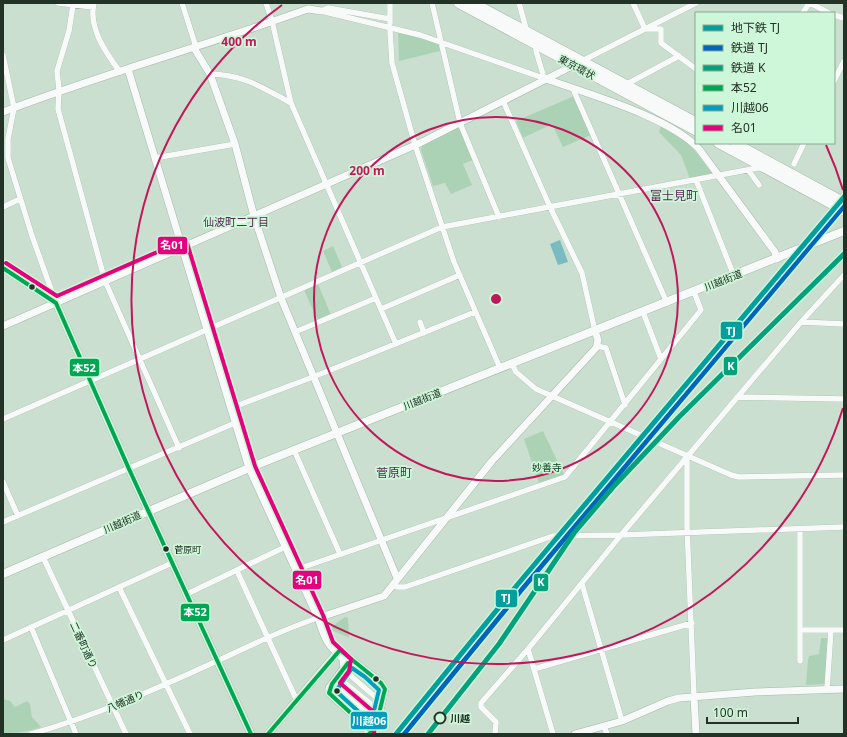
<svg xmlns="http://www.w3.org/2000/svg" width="847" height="737" font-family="'Noto Sans','Noto Sans JP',sans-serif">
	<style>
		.green { fill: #acd2b6 }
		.water { fill: #7abbc2 }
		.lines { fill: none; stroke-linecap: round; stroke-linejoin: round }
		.minor-casing { stroke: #a6b7ab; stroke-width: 6 }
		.tertiary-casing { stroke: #a6b7ab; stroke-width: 8 }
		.primary-casing { stroke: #a6b7ab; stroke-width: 9 }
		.trunk-casing { stroke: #a6b7ab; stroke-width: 10 }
		.minor { stroke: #f7faf8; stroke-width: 5.5 }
		.tertiary { stroke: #f7faf8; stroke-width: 7 }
		.primary { stroke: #f7faf8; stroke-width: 8 }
		.trunk { stroke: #f7faf8; stroke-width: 9 }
		.bus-1-casing { stroke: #cef6d8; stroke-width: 7 }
		.bus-2-casing { stroke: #cef6d8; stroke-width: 7 }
		.bus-3-casing { stroke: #cef6d8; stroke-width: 7 }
		.bus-1 { stroke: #00a651; stroke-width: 4 }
		.bus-2 { stroke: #049dbd; stroke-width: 4 }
		.bus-3 { stroke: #e5007d; stroke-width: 4 }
		.rail-1-casing { stroke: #cef6d8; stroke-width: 8 }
		.rail-2-casing { stroke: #cef6d8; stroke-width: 8 }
		.rail-1 { stroke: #0065bd; stroke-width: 5 }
		.rail-2 { stroke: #05a07e; stroke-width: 5 }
		.metro-1-casing { stroke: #cef6d8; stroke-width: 8 }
		.metro-1 { stroke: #049e9d; stroke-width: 5 }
		.ring { fill: none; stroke: #c2185b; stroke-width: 2 }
		.bus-dot { fill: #233227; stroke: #cef6d8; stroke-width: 1.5 }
		.stop-dot { fill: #cef6d8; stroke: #233227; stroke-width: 2 }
		.labels { text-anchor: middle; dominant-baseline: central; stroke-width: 3.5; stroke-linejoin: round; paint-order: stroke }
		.bus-label { font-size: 9px; fill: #233227; stroke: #cef6d8; text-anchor: start }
		.street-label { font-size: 10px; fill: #233227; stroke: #cef6d8 }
		.park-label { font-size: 10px; fill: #07361b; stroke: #cef6d8 }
		.stop-label { font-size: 10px; font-weight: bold; fill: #233227; stroke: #cef6d8; text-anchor: start }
		.neighbourhood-label { font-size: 11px; fill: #5c2755; stroke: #cef6d8 }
		.quarter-label { font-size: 12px; fill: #5c2755; stroke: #cef6d8 }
		.centre { fill: #c2185b; stroke: #cef6d8; stroke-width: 2 }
		.ring-label { font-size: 12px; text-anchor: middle; font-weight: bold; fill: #c2185b; stroke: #cef6d8; stroke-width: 3.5; stroke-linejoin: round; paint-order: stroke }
		.line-badge { stroke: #cef6d8; stroke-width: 1.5 }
		.badge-label { font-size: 11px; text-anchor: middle; font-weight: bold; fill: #fff }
	</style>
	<rect width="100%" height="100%" fill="#cadfcf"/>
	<path class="green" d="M398,32L439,44L440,51L399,61Z
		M574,96L591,135L563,147L552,124L523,138L516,121Z
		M661,126L687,141L712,173L710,176L690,179L681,155L659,132Z
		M459,127L473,160L463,164L472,185L451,194L445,183L433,186L421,150L422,146Z
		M333,246L342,267L332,272L323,251Z
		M318,284L331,315L318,321L304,290Z
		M543,431L564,475L539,483L524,439Z
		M345,617L348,618L349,638L332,630L331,627Z
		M821,638H829L825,684L806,685L808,659L809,656L819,654Z
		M3,699L10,701L15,707L27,701L30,704L32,717L41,727C30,731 15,733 3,734Z"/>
	<path class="water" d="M560,240L568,262L558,265L550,244Z"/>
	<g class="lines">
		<g class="minor-casing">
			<path id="minor" d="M58,3L93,7
				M94,3C88,28 106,53 120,72
				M182,3L196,47
				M266,3L272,21L291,103L396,344
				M390,3V23
				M432,3L460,123L499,217
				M519,3L527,32
				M633,3L645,29H661V43L696,69
				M810,3L829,13
				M73,5L69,31L57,71L59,90L58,109L105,281L179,448
				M321,11L420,35L546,79
				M321,11L328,8L390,19
				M803,13L809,3
				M834,15L844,18
				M390,31L392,63L415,145L454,262L500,368
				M536,45V51L544,78
				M3,55L14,108L8,139V158L32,236L56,303
				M580,62L696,3
				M210,74C245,75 261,87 291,103
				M834,81L844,61
				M627,84L679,56
				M573,89L667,303
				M503,101L550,207L582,273L595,331
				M155,158L235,144
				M794,164L804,143
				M749,171L759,185
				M696,180L734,276
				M3,207L20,199
				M844,275L801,322L621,535L844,527
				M381,309L460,275
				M643,312L661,359
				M420,322L424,333
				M801,322L844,324
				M295,332L376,298
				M597,346L606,348L625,405
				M512,364L516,372L536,389L731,475L739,477L844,475
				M737,397L844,399
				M231,408L313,377L475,312
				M3,419L442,227L763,167
				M294,450L340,554
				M687,457V526L694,697
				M3,482L18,516
				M3,522L235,423
				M800,530V661
				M43,557L126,734
				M295,570L565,477L701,310L694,292
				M237,571L297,701
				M582,584L622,721
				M393,585L397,587H405L553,536L621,535
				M119,587L190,734
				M187,594L285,547
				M31,627L76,734
				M800,630H844
				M3,640L172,563
				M528,649L553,734
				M343,669L373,695L377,696L384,688
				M534,669L692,623
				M337,677L372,705L373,708L368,729
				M332,684L371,717
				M827,689L831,630
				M604,726L607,734
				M31,734C95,716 156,689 217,661C250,646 283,629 318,618
				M495,734L496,722L481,707V703L528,649L621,535"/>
		</g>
		<g class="tertiary-casing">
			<path id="tertiary" d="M194,48L210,74L235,144L254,216L281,298L397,578
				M128,69L249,468L318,618C325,640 327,644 343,659L344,668
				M546,79C588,94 670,117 699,149L775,252L777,259
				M3,112C102,74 205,46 305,10L309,9L321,11
				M3,268L56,303L129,469L251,734
				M3,326L420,143L574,65
				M318,618L384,596L492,461L596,348L598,340L595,331
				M337,648L381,683L385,689L376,726L369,734
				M346,665L329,688V693L368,729V734
				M694,697L696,734
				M268,734L339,650
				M575,734L622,721L668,701L679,698L755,692L844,689"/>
		</g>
		<g class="primary-casing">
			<path id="primary" d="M3,574L249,468L844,231"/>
		</g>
		<g class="trunk-casing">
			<path id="trunk" d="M458,3L696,131
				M474,3L696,122
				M718,143L844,211
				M735,143L844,202"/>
		</g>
		<use href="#minor" class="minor"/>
		<use href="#tertiary" class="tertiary"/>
		<use href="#primary" class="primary"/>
		<use href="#trunk" class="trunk"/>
		<g class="bus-1-casing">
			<path id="bus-1" d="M3,268L56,303L129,469L251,734
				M348,663L332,684L329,693L368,729
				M268,734L340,650L381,683L385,689L376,726L369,734"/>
		</g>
		<g class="bus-2-casing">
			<path id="bus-2" d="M352,668L365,677L379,690L371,723L336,691Z"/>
		</g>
		<g class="bus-3-casing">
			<path id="bus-3" d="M6,263L57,296L180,242L187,243L255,466L323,615L333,642L351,659L349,671L340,683L376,714L374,734"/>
		</g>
		<use href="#bus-1" class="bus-1"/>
		<use href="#bus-2" class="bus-2"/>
		<use href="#bus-3" class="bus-3"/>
		<g class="rail-1-casing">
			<path id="rail-1" d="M404,734L523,588L844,206"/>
		</g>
		<g class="rail-2-casing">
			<path id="rail-2" d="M428,734L499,644L574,533L615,485L679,417L844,254"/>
		</g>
		<use href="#rail-1" class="rail-1"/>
		<use href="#rail-2" class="rail-2"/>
		<g class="metro-1-casing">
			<path id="metro-1" d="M396,734L518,584L844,197"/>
		</g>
		<use href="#metro-1" class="metro-1"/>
	</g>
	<g class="ring">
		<circle cx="496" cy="299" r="182"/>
		<path d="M843 408A364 364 0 1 1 282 5M826 145A364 364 0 0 1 843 190"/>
	</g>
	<g class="bus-dot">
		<circle cx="32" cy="287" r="3.5"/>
		<circle cx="166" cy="549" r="3.5"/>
		<circle cx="376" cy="679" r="3.5"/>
		<circle cx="337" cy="691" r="3.5"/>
	</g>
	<circle class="stop-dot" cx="440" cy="718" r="5.5"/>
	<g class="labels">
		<g class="bus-label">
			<text x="174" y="549">菅原町</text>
		</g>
		<g class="street-label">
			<text transform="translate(577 67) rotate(28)">東京環状</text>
			<text transform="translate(723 280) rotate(-22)">川越街道</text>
			<text transform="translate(422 399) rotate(-22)">川越街道</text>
			<text transform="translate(122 522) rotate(-24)">川越街道</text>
			<text transform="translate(84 645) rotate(65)">二番町通り</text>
			<text transform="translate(125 701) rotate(-23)">八幡通り</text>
		</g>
		<g class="park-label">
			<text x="547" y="467">妙善寺</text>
		</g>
		<g class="stop-label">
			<text x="450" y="718">川越</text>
		</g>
		<g class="neighbourhood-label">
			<text x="236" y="221">仙波町二丁目</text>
		</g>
		<g class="quarter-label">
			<text x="674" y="195">富士見町</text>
			<text x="394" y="472">菅原町</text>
		</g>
	</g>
	<circle cx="496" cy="299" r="6" class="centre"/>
	<g class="ring-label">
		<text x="239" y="46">400 m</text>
		<text x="367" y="175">200 m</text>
	</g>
	<g class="line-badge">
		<rect x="157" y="236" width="31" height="19" rx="4" fill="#e5007d"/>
		<rect x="720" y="321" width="23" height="19" rx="4" fill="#049e9d"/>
		<rect x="723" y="356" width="15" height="20" rx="4" fill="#05a07e"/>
		<rect x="69" y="358" width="31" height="19" rx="4" fill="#00a651"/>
		<rect x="292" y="570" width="30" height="20" rx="4" fill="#e5007d"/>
		<rect x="533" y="573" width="16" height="19" rx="4" fill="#05a07e"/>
		<rect x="495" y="589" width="23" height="19" rx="4" fill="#049e9d"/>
		<rect x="180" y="603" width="30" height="19" rx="4" fill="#00a651"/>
		<rect x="350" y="711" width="38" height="19" rx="4" fill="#049dbd"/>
	</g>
	<g class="badge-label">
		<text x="172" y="249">名01</text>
		<text x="731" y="335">TJ</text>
		<text x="731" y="370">K</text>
		<text x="84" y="372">本52</text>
		<text x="307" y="584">名01</text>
		<text x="541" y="586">K</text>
		<text x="506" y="602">TJ</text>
		<text x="195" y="616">本52</text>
		<text x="369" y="725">川越06</text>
	</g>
	<rect width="847" height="737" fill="none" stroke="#233227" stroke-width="8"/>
	<rect x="695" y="12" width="140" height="132" fill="#cef6d8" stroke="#8aa891"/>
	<rect x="703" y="25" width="20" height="6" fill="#049e9d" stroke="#8aa891"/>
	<text x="731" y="32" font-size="12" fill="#233227">地下鉄 TJ</text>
	<rect x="703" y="45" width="20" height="6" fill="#0065bd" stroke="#8aa891"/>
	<text x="731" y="52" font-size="12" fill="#233227">鉄道 TJ</text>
	<rect x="703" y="65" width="20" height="6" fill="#05a07e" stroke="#8aa891"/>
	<text x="731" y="72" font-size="12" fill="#233227">鉄道 K</text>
	<rect x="703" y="85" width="20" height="6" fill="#00a651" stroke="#8aa891"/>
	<text x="731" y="92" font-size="12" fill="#233227">本52</text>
	<rect x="703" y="105" width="20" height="6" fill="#049dbd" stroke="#8aa891"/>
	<text x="731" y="112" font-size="12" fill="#233227">川越06</text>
	<rect x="703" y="125" width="20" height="6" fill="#e5007d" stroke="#8aa891"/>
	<text x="731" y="132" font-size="12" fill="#233227">名01</text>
	<path d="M707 717v6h91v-6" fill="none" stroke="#233227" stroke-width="2"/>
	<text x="713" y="717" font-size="12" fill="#233227" stroke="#cef6d8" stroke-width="3" paint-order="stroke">100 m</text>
</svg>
